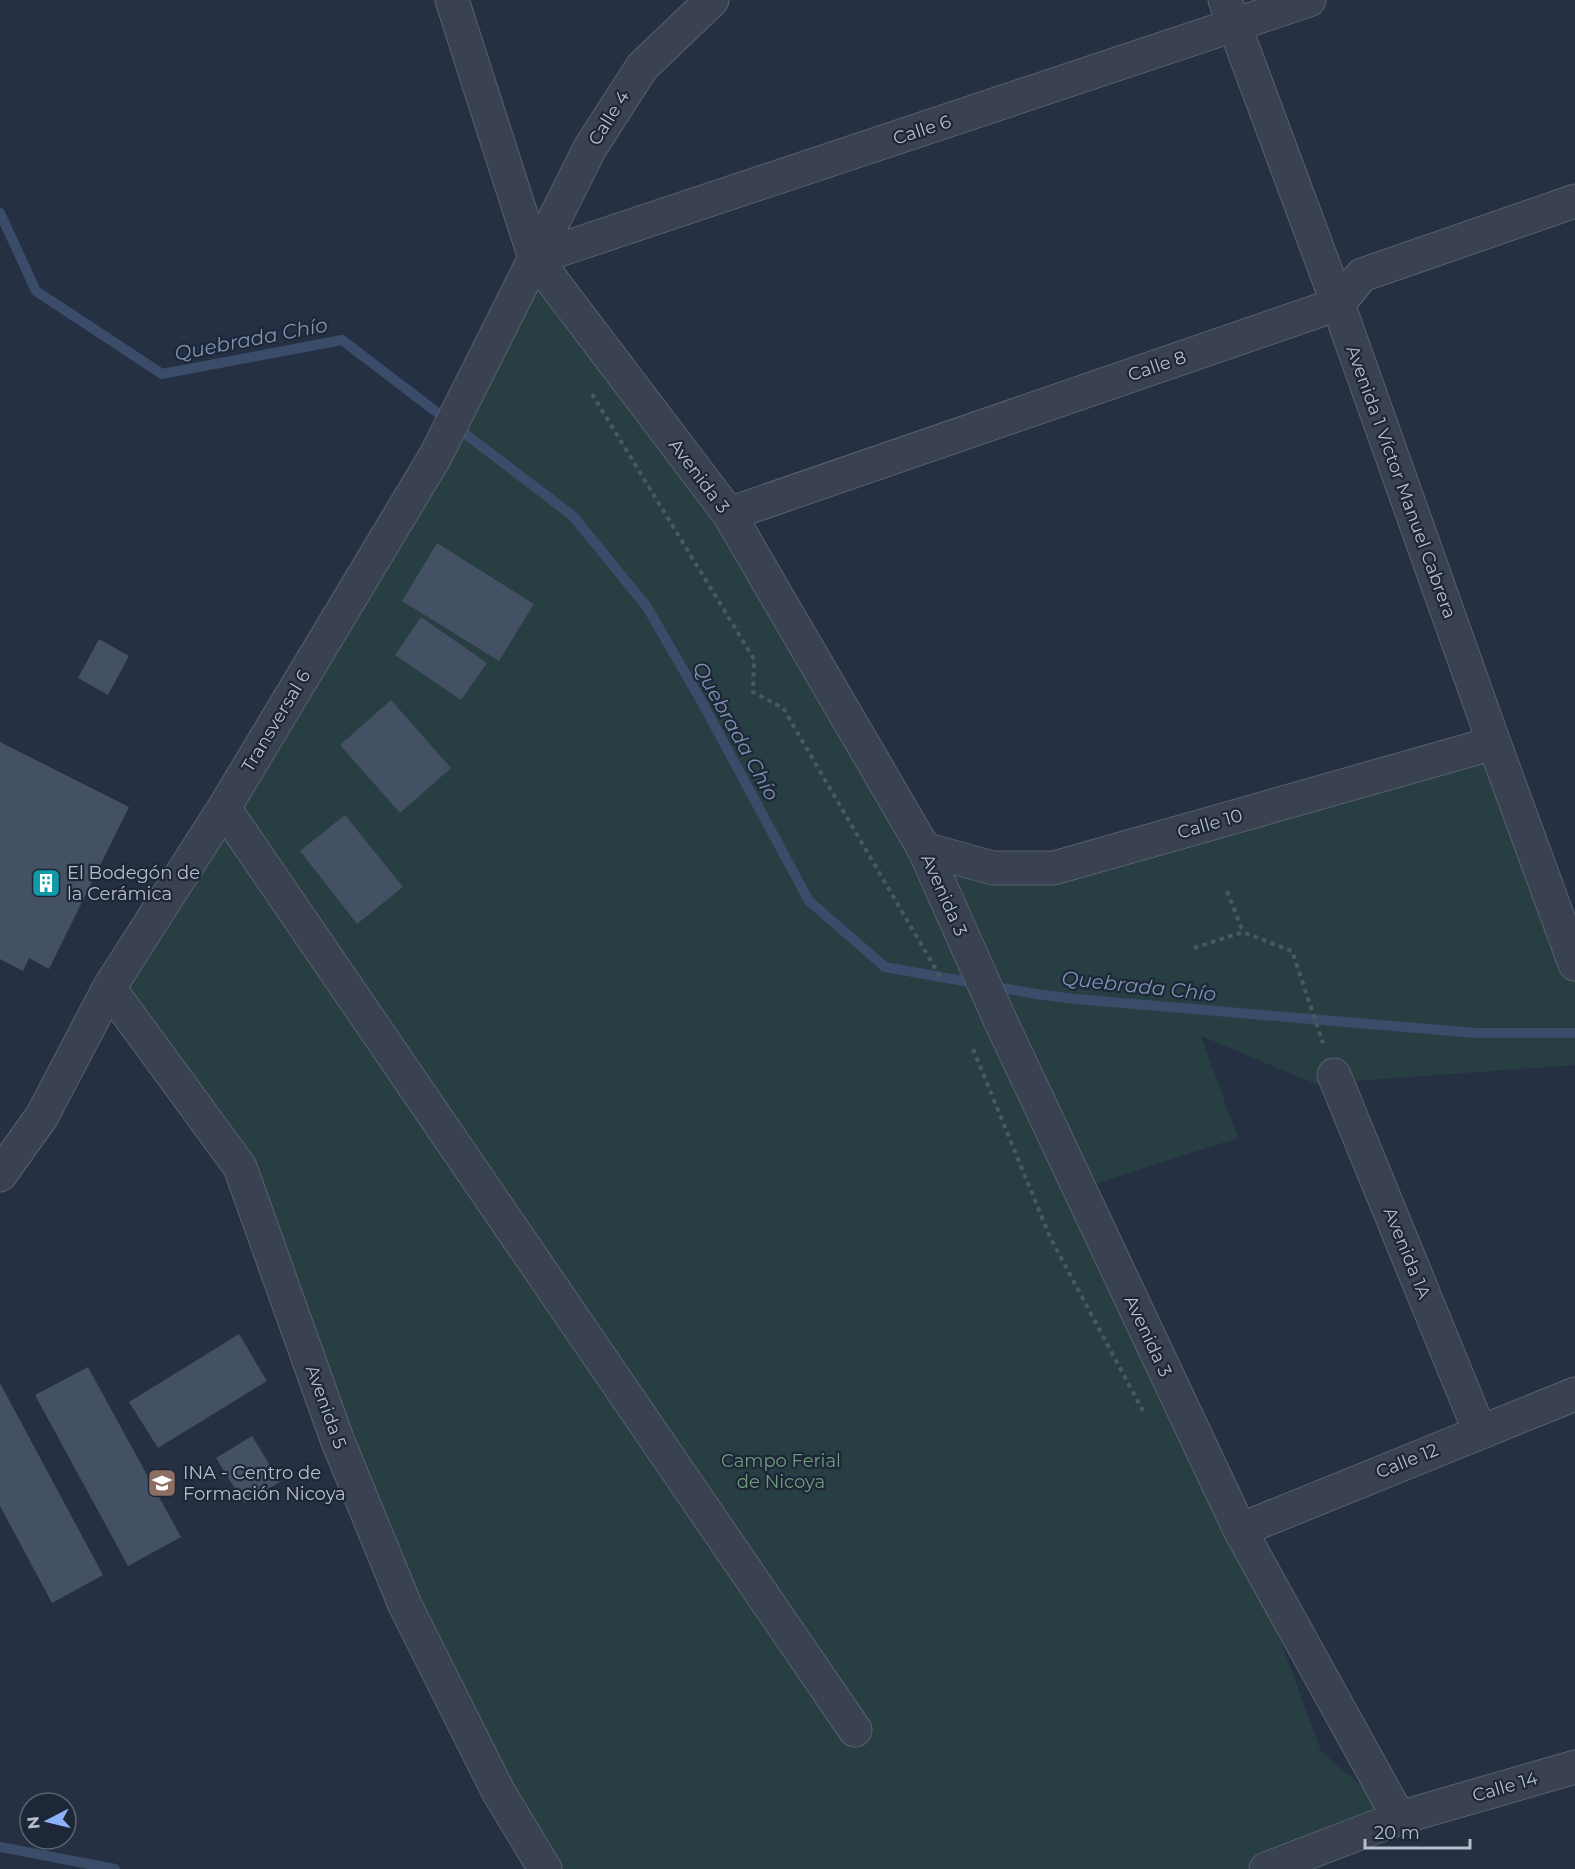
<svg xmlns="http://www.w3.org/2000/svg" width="1575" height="1869" font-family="Montserrat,sans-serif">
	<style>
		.green { fill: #273e43 }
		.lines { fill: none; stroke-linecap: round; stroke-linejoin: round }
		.stream { stroke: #3b4c6b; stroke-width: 10 }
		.building { fill: #445064 }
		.minor-casing { stroke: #58606e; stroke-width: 35 }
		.path { stroke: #465b5f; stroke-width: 4; stroke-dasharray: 4.5 4.5; stroke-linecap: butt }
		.minor { stroke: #3a4251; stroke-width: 33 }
		.labels { text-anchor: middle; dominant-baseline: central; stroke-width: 4.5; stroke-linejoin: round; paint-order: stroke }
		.street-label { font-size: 18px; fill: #b7becb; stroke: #1e2737 }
		.poi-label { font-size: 18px; fill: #b7becb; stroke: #1e2737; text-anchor: start }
		.park-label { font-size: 18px; fill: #6d9d7a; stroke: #1e2737 }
		.water-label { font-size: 20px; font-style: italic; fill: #7d92b3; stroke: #1e2737 }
	</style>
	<rect width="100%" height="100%" fill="#253042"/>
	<path class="green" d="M535,258L729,514L925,849L993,868L1494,743L1575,964V1065L1316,1084L1201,1036L1238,1138L1079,1189L1240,1530L1321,1751L1399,1818L1267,1869H545L498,1791L240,1167L109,988Z"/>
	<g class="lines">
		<path class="stream" d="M0,213L36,291L162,374L342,340L573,516L647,607L703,704L809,901L885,967L1036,994L1075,999L1476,1033H1575
			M0,1847L115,1869"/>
	</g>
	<path class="building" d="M437,543L534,604L499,661L402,601Z
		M421,617L487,663L461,700L395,655Z
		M99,639L129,656L108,695L78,678Z
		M391,700L451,768L400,813L340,745Z
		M0,742L129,807L49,969L29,958L23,971L0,959Z
		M345,815L403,887L357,924L300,851Z
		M239,1334L267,1381L158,1448L129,1402Z
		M88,1367L181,1537L128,1566L35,1395Z
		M0,1383L103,1575L52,1603L0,1506Z
		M252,1436L280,1482L244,1503L216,1458Z"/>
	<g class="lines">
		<g class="minor-casing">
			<path id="minor" d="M452,0L535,258L729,514L924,849L1001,1022L1240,1530L1399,1818
				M1225,0L1338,304L1494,743L1575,964
				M535,258L1309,0
				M729,514L1338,304L1362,275L1575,201
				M224,808L855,1730
				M924,849L993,868H1054L1494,743
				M109,988L240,1167L337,1439L405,1605L498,1791L545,1869
				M1334,1075L1480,1432
				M0,1175L42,1116L109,988L224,808L436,455L590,148L642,67L712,0
				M1240,1530L1575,1394
				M1266,1869L1399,1818L1575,1767"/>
		</g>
		<path class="path" d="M592,394L754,659L753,692L783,708L942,980
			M1227,891L1243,932
			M1194,948L1243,932L1292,951L1323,1043
			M973,1049L1050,1237L1143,1411"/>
		<use href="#minor" class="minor"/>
	</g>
	<defs>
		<g id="building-square" transform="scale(1.5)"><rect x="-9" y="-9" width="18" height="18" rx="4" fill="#0f9aa8" stroke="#1e2737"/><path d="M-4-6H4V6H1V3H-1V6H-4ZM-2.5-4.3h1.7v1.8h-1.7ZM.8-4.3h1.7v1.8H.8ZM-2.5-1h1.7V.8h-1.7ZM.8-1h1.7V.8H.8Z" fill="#fff"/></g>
		<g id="university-square" transform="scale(1.5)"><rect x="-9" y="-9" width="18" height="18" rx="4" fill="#8d6e63" stroke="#1e2737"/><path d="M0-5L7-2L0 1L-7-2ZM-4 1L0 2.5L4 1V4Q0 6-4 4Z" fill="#fff"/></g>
	</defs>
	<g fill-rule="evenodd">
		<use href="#building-square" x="46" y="883"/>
		<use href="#university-square" x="162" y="1483"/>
	</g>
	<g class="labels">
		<g class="street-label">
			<text transform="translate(609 118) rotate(-58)">Calle 4</text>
			<text transform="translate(922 130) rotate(-18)">Calle 6</text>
			<text transform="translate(1157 366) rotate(-19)">Calle 8</text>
			<text transform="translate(699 476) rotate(53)">Avenida 3</text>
			<text transform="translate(1401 482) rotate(70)">Avenida 1 Víctor Manuel Cabrera</text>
			<text transform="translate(276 721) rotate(-59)">Transversal 6</text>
			<text transform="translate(1210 824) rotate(-16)">Calle 10</text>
			<text transform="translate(944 895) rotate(66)">Avenida 3</text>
			<text transform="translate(1407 1253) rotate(68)">Avenida 1A</text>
			<text transform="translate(1148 1336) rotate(65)">Avenida 3</text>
			<text transform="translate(326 1407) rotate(70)">Avenida 5</text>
			<text transform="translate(1407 1461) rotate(-22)">Calle 12</text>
			<text transform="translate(1505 1787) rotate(-16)">Calle 14</text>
		</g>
		<g class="poi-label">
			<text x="67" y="873">El Bodegón de<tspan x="67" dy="21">la Cerámica</tspan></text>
			<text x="183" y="1473">INA - Centro de<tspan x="183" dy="21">Formación Nicoya</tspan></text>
		</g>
		<g class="park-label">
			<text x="781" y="1461">Campo Ferial<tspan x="781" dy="21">de Nicoya</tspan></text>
		</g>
		<g class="water-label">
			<text transform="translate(251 339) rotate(-11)">Quebrada Chío</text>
			<text transform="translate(736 731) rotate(61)">Quebrada Chío</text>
			<text transform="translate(1139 986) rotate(6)">Quebrada Chío</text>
		</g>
	</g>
	<g transform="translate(48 1821) rotate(263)"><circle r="28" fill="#1e2737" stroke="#5b6372" stroke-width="1.5"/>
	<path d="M0-4.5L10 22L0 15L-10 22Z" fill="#8db2fa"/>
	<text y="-9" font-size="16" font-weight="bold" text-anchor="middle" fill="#b7becb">N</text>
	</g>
	<path d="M1365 1839v9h105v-9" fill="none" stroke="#b7becb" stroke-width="3"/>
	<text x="1374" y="1839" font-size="18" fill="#b7becb" stroke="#1e2737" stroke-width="4.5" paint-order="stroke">20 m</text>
</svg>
